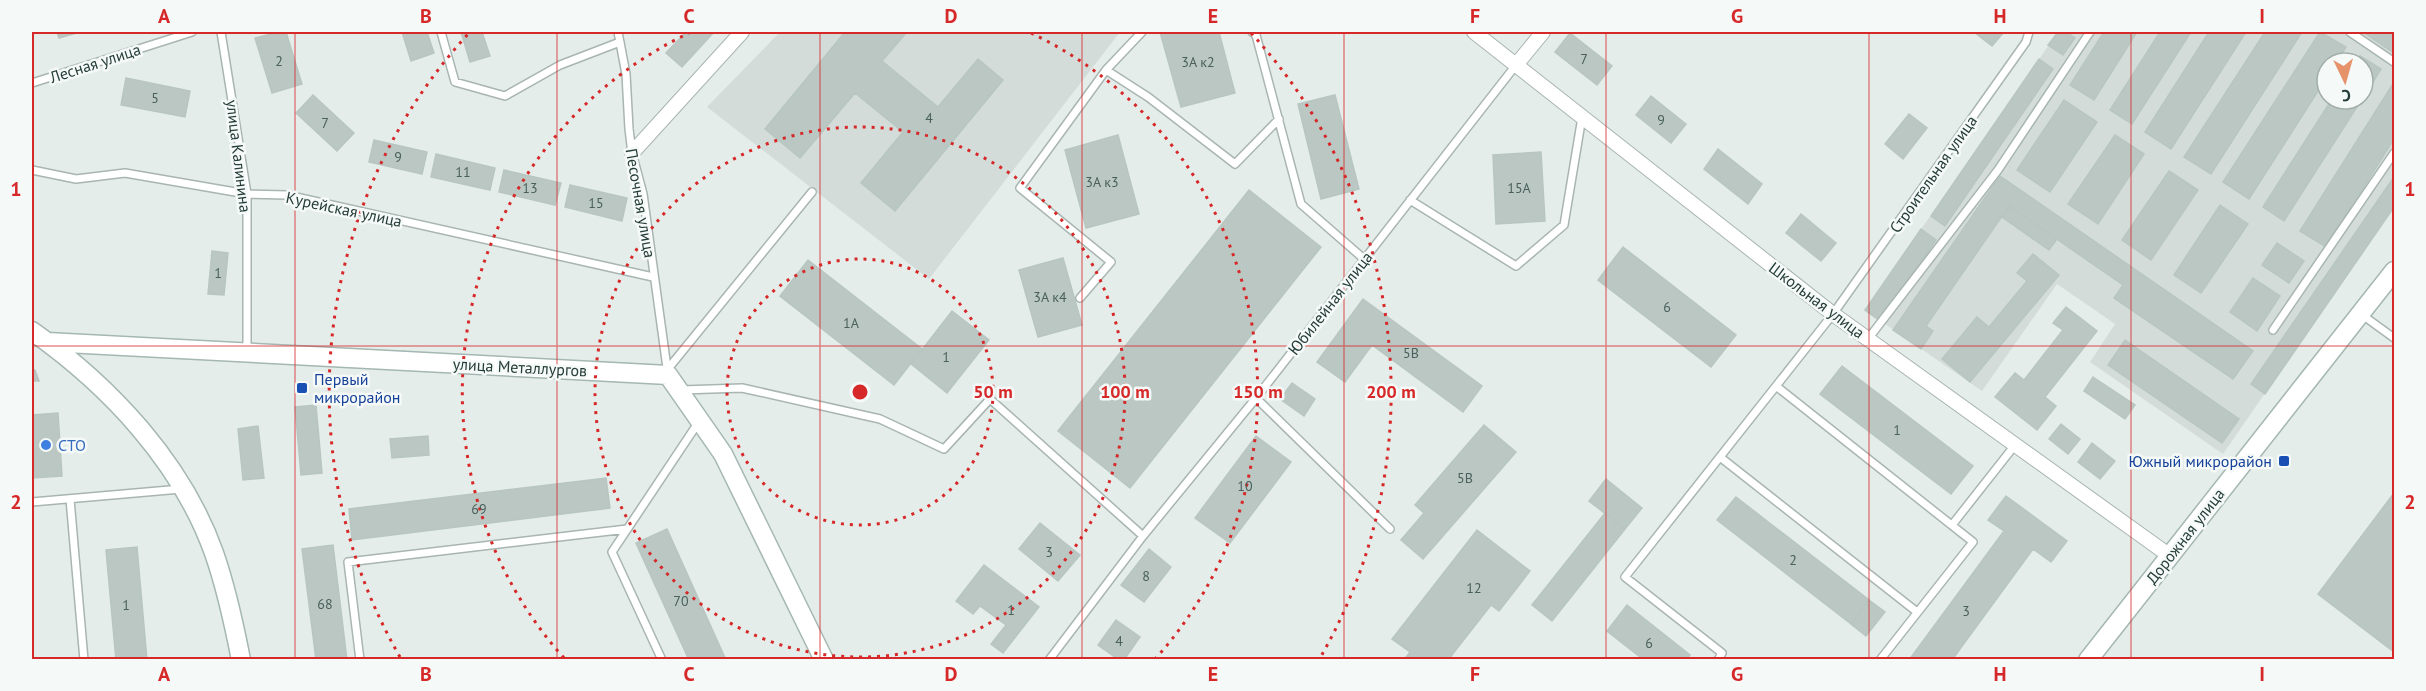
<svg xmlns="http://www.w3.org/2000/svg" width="2426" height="691" font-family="'PT Sans',sans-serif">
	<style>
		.built { fill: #d3dcd9; fill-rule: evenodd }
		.building { fill: #bac7c3; stroke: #b8c6c1; stroke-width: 1.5 }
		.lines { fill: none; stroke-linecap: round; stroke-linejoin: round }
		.lane-casing { stroke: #a8b5b1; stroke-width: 10 }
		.street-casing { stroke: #a8b5b1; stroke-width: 16 }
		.secondary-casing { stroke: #a4b7b2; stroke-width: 21 }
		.lane { stroke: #fff; stroke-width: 7 }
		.street { stroke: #fff; stroke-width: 14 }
		.secondary { stroke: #fff; stroke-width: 18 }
		.grid { fill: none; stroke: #d62828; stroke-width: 1.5; stroke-opacity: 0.55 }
		.ring { fill: none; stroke: #d62828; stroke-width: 3; stroke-dasharray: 3 6 }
		.transit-dot { fill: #1a4fb4; stroke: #f5f9f8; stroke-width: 2 }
		.shop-dot { fill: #3f7fe0; stroke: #f5f9f8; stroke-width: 2 }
		.labels { text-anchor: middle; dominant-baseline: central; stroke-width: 5; stroke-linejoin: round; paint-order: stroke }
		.number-label { font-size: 14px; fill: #4a605b }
		.street-label { font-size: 16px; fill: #253d38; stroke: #f5f9f8 }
		.transit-label { font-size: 16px; fill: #164399; stroke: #f5f9f8; text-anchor: start }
		.shop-label { font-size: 16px; fill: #366cbe; stroke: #f5f9f8; text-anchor: start }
		.centre { fill: #d62828; stroke: #f5f9f8; stroke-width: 3 }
		.ring-label { font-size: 18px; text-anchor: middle; font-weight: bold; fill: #d62828; stroke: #f5f9f8; stroke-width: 5; stroke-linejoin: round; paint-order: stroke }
		.neatline { fill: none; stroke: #d62828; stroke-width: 2 }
		.grid-label { font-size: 20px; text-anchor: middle; font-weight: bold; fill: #d62828 }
	</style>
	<rect width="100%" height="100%" fill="#e5edea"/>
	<path class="built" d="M780,32H1120L929,279L707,107Z
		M2058,32H2394V207L2223,454L2090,362L2115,324L2057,284L1982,391L1865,310ZM2327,63H2363V99H2327Z"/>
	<path class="building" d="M57,32H80L59,38Z
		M279,32H286L302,84L272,93L255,38Z
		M402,32H427L434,53L411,61Z
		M461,32H482L490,56L470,62Z
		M686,32H714L682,67L666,53Z
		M845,32H907L882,61L938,107L978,59L1003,80L895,211L861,183L903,132L855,93L800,158L765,129Z
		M1160,32H1219L1235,93L1181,107Z
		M1974,32H2004L1992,46Z
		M2058,32H2066L2075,38L2063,55L2048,45Z
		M2104,32H2137L2094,100L2070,85Z
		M2160,32H2191L2132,124L2110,110Z
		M2209,32H2246L2171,149L2145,132Z
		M2265,32H2302L2211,174L2184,157Z
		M2320,32L2346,47L2336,63H2327V77L2249,199L2223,182Z
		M2363,32H2394V53Z
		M1570,33L1612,66L1597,85L1555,52Z
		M2360,56L2381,69L2363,98V63H2355Z
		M2039,59L2053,69L1945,226L1931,216Z
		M126,78L190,91L185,117L121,105Z
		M2394,82V139L2326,247L2300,231Z
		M313,95L354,133L337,151L296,113Z
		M1335,95L1359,189L1321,199L1298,104Z
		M1651,96L1686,124L1671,143L1636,115Z
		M2332,99H2362L2284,221L2263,207Z
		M2064,100L2097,122L2050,192L2017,170Z
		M1909,114L1927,128L1903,159L1885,144Z
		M1118,135L1139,214L1086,228L1065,150Z
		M2115,135L2144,154L2098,224L2068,204Z
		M374,140L427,152L422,174L369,162Z
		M1718,149L1762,184L1748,204L1704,169Z
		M1541,152L1545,221L1496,224L1493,155Z
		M436,154L495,168L490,190L431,177Z
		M504,170L561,183L555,205L499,192Z
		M2169,171L2198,190L2151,260L2122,240Z
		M2000,176L2253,351L2233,379L2114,298L2123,285L2009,206L1926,326L1933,331L1921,349L1893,330Z
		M2394,177V207L2265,394L2251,384Z
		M570,185L627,198L622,221L565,207Z
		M1249,190L1321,247L1130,488L1058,431Z
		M2220,205L2248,224L2201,293L2174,275Z
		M2009,206L2057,239L2049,250L2002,217Z
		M1801,214L1836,243L1821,261L1786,233Z
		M1921,229L1936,240L1880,321L1865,310Z
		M2277,243L2304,261L2289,283L2262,265Z
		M1623,247L1736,335L1711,367L1598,280Z
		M212,251L228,253L224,295L208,294Z
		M2033,254L2059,275L1970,382L1942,359L1977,317L1989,327L2027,281L2017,273Z
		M1063,258L1082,325L1038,337L1019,270Z
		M808,260L922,349L894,385L780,296Z
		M2253,278L2280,296L2257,331L2230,312Z
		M1363,299L1482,386L1463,412L1372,345L1345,382L1317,362Z
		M2066,307L2097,331L2045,397L2056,406L2037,430L1995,397L2015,373L2024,380L2063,330L2053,323Z
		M952,311L989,340L947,393L911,364Z
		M2125,340L2239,419L2222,443L2108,365Z
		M1842,366L1973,466L1951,494L1820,394Z
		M32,369L35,370L39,381H32Z
		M2093,377L2135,405L2125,419L2084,391Z
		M1292,383L1315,399L1304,416L1280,399Z
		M316,405L322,473L301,475L295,407Z
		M58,413L62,476L32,478V415Z
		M2061,424L2080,439L2068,454L2049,439Z
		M1484,425L1516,452L1423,559L1401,540L1424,513L1415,505Z
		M258,426L264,478L243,480L238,429Z
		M428,436L429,455L392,458L390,439Z
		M1256,436L1291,462L1230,543L1195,518Z
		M2092,443L2115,461L2100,479L2078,462Z
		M606,478L610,508L352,540L349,509Z
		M1606,479L1642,508L1625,529L1589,501Z
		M2394,493V652L2318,594Z
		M2006,496L2067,541L2051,562L2033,549L1952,660H1909L2004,531L1988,520Z
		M1736,497L1869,600L1851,624L1717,520Z
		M1605,513L1625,529L1552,621L1532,605Z
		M1040,523L1080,555L1058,581L1019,549Z
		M667,529L726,660H689L636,543Z
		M1477,530L1530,571L1499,611L1491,605L1448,660H1404L1410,652L1392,639Z
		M333,545L347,660H316L302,549Z
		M137,547L147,660H116L106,550Z
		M1149,549L1171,567L1144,602L1121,585Z
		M984,565L1039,607L1003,653L991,644L1006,625L980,606L973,614L956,601Z
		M1869,600L1885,612L1866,636L1851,624Z
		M1627,605L1690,655L1687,660H1644L1607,631Z
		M1116,620L1140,637L1124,660H1119L1098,645Z"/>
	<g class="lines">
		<g class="lane-casing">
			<path id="lane" d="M221,32L247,194V351
				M441,32L455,82L505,96L560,65L620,42
				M618,32L626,74L629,129L632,153L643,194L668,375
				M1142,32L1106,70L1148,97L1235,164L1279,119
				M1252,32L1256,35L1301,204L1364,259
				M2350,32L2394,62
				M32,83L192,32
				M32,170L76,179L125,173L247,194L287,195L653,277
				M1410,200L1516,266L1564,225L1582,117
				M1080,298L1111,262L1020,188L1106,70
				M2361,314L2394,338
				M2273,330L2394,153
				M1868,339L1998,170L2090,32
				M667,370L812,192
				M1776,386L1973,542L1880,660
				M681,390L742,388L880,419L944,449L990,399L1143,536
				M1256,398L1390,529
				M1720,457L1917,612
				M70,499L84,660
				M32,502L181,489
				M1952,525L2015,445
				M360,660L348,562L627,529
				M662,660L612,552L698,423
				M1049,660L1143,536L1256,398L1516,65
				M1718,660L1722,653L1625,577L1833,314L2026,42L2029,32"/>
		</g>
		<g class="street-casing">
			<path id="street" d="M1474,32L1833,314L2170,556
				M1516,65L1543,32
				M632,153L742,32"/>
		</g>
		<g class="secondary-casing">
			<path id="secondary" d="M32,331C110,386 182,463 214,553C226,587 234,624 241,660
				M47,342L668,375L723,454L824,660
				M2088,660L2394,271"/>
		</g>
		<use href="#lane" class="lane"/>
		<use href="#street" class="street"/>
		<use href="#secondary" class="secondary"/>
	</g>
	<path class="grid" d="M295,32V660M557,32V660M820,32V660M1082,32V660M1344,32V660M1606,32V660M1869,32V660M2131,32V660M32,346H2394"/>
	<g class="ring">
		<circle cx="860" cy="392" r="133"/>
		<circle cx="860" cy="392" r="265"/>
		<path d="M564 658A398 398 0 0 1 689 33M1031 33A398 398 0 0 1 1156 658"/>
		<path d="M400 657A531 531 0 0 1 469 33M1251 33A531 531 0 0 1 1320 658"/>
	</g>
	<g class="transit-dot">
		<rect x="296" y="382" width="12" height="12" rx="3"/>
		<rect x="2278" y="455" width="12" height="12" rx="3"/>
	</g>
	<circle class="shop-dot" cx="46" cy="445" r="6"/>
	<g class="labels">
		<g class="number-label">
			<text x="1584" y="59">7</text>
			<text x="279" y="61">2</text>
			<text x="1198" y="62">3А к2</text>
			<text x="155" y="98">5</text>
			<text x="929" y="118">4</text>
			<text x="1661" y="120">9</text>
			<text x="325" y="123">7</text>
			<text x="398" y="157">9</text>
			<text x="463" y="172">11</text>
			<text x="1102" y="182">3А к3</text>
			<text x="530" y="188">13</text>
			<text x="1519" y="188">15А</text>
			<text x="596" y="203">15</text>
			<text x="218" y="273">1</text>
			<text x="1050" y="297">3А к4</text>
			<text x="1667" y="307">6</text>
			<text x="851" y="323">1А</text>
			<text x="1411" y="353">5В</text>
			<text x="946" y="357">1</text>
			<text x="1897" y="430">1</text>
			<text x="1465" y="478">5В</text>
			<text x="1245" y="486">10</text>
			<text x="479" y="509">69</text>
			<text x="1049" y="552">3</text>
			<text x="1793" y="560">2</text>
			<text x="1146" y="576">8</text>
			<text x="1474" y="588">12</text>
			<text x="681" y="601">70</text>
			<text x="325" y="604">68</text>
			<text x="126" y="605">1</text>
			<text x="1011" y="610">1</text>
			<text x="1966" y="611">3</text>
			<text x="1119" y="641">4</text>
			<text x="1649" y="643">6</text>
		</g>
		<g class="street-label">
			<text transform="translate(95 63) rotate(-18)">Лесная улица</text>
			<text transform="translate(239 156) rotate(83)">улица Калинина</text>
			<text transform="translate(1933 174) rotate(-55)">Строительная улица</text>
			<text transform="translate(641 203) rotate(80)">Песочная улица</text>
			<text transform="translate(344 209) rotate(12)">Курейская улица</text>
			<text transform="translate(1817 300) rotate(37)">Школьная улица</text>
			<text transform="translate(1330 303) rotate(-52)">Юбилейная улица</text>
			<text transform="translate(520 367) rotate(3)">улица Металлургов</text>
			<text transform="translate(2185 536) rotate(-52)">Дорожная улица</text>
		</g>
		<g class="transit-label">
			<text x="314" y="379">Первый<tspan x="314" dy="18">микрорайон</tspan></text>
			<text x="2272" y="461" text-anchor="end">Южный микрорайон</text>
		</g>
		<g class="shop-label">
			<text x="58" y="445">СТО</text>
		</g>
	</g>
	<circle cx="860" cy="392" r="9" class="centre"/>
	<g class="ring-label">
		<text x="993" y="398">50 m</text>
		<text x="1125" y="398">100 m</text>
		<text x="1258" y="398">150 m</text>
		<text x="1391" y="398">200 m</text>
	</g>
	<rect width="2426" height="691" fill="none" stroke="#f5f9f8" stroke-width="66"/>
	<g transform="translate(2345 81) rotate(175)"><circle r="28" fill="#f5f9f8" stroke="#a2aeab" stroke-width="1.5"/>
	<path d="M0-4.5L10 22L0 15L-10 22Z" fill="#e6926a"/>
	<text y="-9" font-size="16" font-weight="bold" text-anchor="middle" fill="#253d38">С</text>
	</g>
	<rect x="33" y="33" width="2360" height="625" class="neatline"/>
	<g class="grid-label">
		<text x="164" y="23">A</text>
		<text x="426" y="23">B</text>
		<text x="689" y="23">C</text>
		<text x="951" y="23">D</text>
		<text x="1213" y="23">E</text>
		<text x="1475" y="23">F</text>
		<text x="1737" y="23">G</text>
		<text x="2000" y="23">H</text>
		<text x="2262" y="23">I</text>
		<text x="16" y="196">1</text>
		<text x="2410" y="196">1</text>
		<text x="16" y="509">2</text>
		<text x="2410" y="509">2</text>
		<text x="164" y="681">A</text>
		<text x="426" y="681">B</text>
		<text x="689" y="681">C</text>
		<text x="951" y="681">D</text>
		<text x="1213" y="681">E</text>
		<text x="1475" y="681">F</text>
		<text x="1737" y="681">G</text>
		<text x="2000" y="681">H</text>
		<text x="2262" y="681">I</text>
	</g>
</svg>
